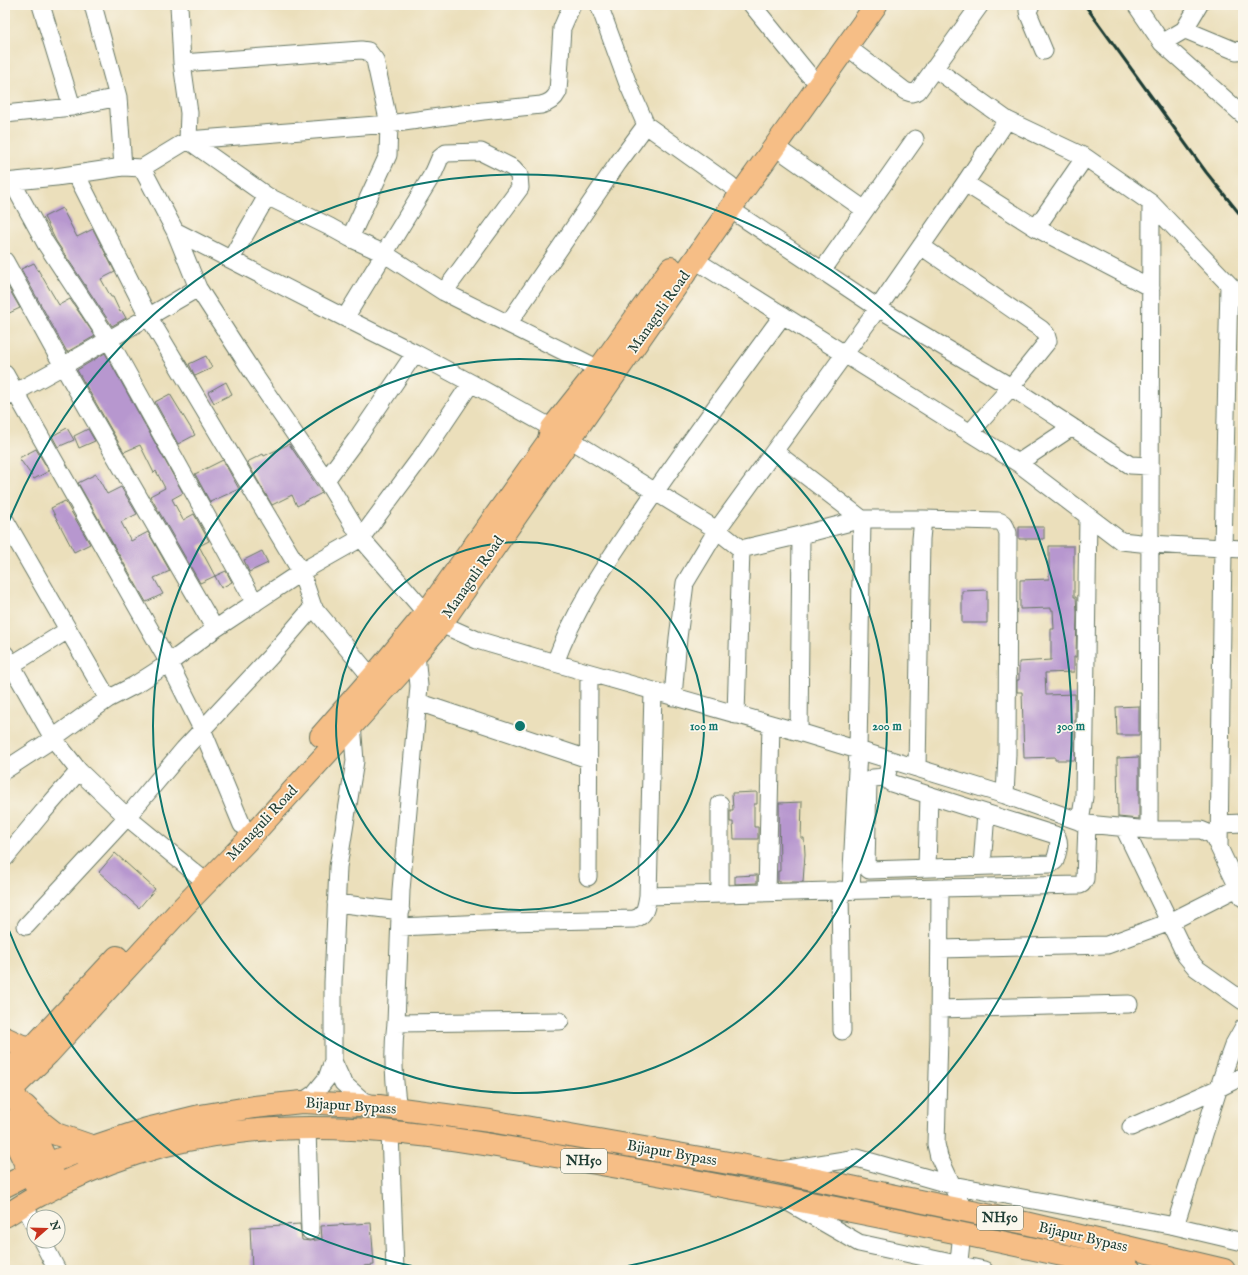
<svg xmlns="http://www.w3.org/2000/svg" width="1248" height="1275" font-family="'IM FELL English',serif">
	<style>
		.building { fill: #b797cf }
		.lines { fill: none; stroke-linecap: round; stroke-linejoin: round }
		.minor-casing { stroke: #667663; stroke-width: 19 }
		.major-casing { stroke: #667663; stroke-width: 24 }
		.highway-casing { stroke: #667663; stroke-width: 24 }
		.minor { stroke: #fff; stroke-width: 17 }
		.major { stroke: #f6be86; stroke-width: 22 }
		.highway { stroke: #f6be86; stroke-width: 22 }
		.rail { stroke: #1f3d34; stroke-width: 3 }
		.ring { fill: none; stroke: #0f766e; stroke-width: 2 }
		.labels { text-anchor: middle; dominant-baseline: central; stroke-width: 3.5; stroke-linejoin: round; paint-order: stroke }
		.shield { fill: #fbf7ec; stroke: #61756b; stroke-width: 1 }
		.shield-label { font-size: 14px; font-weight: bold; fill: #1f3d34 }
		.street-label { font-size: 15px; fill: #1f3d34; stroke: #fbf7ec }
		.centre { fill: #0f766e; stroke: #fbf7ec; stroke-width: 2 }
		.ring-label { font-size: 12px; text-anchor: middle; font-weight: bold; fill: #0f766e; stroke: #fbf7ec; stroke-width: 3.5; stroke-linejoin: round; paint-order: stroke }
	</style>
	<rect width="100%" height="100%" fill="#fbf7ec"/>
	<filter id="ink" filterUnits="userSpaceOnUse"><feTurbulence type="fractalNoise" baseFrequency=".025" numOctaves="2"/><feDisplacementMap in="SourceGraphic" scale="8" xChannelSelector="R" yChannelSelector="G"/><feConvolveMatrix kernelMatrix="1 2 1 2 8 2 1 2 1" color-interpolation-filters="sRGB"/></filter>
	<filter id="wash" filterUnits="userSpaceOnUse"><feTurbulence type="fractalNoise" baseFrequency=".012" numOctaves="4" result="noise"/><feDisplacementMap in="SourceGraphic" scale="16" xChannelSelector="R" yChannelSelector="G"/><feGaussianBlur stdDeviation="0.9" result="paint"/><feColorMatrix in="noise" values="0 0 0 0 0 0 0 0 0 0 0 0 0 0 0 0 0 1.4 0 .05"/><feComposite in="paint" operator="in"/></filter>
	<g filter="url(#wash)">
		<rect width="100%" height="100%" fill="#ebdfbb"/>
		<g id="blocks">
			<path class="building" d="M62,208L77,237L93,229L115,272L101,279L111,297H113L120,312L122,311L126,318L112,326L56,241L44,217Z
				M34,263L59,305L70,299L95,336L67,352L21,269Z
				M5,282L20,308L5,315Z
				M105,353L183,493L172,499L183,520L194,514L209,541L199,546L215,576L200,583L150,496L165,488L156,471L154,473L140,445L124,452L77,370Z
				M206,356L212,368L195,376L189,364Z
				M226,382L232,394L214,403L208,392Z
				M170,394L195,435L178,444L155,402Z
				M67,428L74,440L58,447L52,436Z
				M88,429L95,441L79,448L74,436Z
				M289,444L322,493L297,506L292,495L272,505L247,462L263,454L264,456Z
				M36,449L49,471L34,479L19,458Z
				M223,460L239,489L210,502L195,474Z
				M96,474L107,494L121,487L137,514L121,522L131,541L148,532L170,571L154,578L163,594L146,602L78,483Z
				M65,501L90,544L74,552L51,508Z
				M1019,527H1044V539H1019Z
				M1049,546H1074V597H1076L1077,612L1076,657H1074V672L1045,673L1046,695L1075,694V760H1055V757L1024,758L1022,692H1017V680H1019V662L1051,660V629H1054L1053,610H1051V608L1020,609V580L1049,579Z
				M262,551L268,563L249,572L244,560Z
				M226,571L232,582L221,588L215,576Z
				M987,590V623H962V591Z
				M1139,706V735H1117L1116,707Z
				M1139,757V819L1118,817L1117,758Z
				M757,792V804H754V827H758V839H734L733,822H730V810H733L732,793Z
				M802,802L801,838H804L805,854L803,882H778V871H780L779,803Z
				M115,853L155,889L139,908L99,872Z
				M757,875V883L735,884V876Z
				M371,1223L374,1265L364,1266V1270H252L250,1227L300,1224L302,1240L310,1241L322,1239L321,1226Z"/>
		</g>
	</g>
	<g filter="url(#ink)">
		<use href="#blocks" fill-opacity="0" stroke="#667663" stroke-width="1"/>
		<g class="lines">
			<g class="minor-casing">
				<path id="minor" d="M41,5L72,107
					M93,5L118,97L123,167
					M179,5L182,63L189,113L188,140L389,124L483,111L541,105C549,103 554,100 558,92L562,28L572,5
					M599,5L628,84L646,125L730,185
					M752,5L809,75
					M1031,5L1028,11L1029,15L1044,51
					M1136,5L1162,43L1243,115
					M1184,30L1199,5
					M1162,43L1184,30L1188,31L1236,51L1243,50
					M846,46L905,91L911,93L918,91L980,5
					M182,63L361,50L368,51L375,60L389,124L388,155L350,238
					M5,114L72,107L118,97
					M1007,120L1085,157
					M774,146L865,210
					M142,168L175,231L345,318
					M76,174L148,316L301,572L313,607L372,678
					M5,182L56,177L123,167L142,168L188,140L267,196L330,227L350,238L385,254L444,292L599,369
					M12,182L46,244L109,340L255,603
					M965,183L1036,228
					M730,209L878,308L965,183L1007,120L934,68
					M921,246L1041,329L1046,334L1048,341L1011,387L970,433
					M231,259L267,196
					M695,260L1018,463
					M5,261L63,366L215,629
					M822,271L915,139
					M198,288L255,376L326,480L361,538L426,613
					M1151,288L1036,228L1085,157L1151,203L1243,299
					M444,292L520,188L519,175L513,168L481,152L446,153L440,158L434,172L345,318L415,353L471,383
					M508,324L618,163L646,125
					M5,374L169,663L202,729L242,825
					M5,398L63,366L198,288L175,231
					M1072,427L1018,463L1121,541L1150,544L1223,548L1229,285
					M775,452L862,519L858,750L851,890
					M326,480L358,437L415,353
					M923,519L998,521C1004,522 1006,527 1008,533L1007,755L1005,795
					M5,520L108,699
					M741,549L801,535L862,519H923L921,539L917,768
					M441,624L477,640L555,663L799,732L1005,795L1087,824L1149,830H1201L1213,835L1243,898
					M5,654L53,738L79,771L127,817L206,882
					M555,663C573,613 603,568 633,524C681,453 732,384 783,315
					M5,669L68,630
					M653,691L648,896L940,888
					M673,697L678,638L685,583L717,530L878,308L1011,387L1130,465L1150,466
					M418,702L588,759
					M799,732L801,535
					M5,770L45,744L85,715L108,699L135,685L169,663L215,629L301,572L361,538L424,453L471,383L552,428L717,530L741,549L736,715
					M886,777L873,778L868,781L866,865L867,868L869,870L1051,864L1055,861C1057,854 1062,841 1055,835L891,783L886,777L891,760
					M720,804V894
					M1080,822L1084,797L1088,516
					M1220,824L1243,823
					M1124,828L1186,956L1196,968L1243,1001
					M1149,830L1151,203
					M1219,847L1223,548L1243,549
					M5,858L43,812L79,771
					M982,866L986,813
					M927,868L929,795
					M588,877L589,673
					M840,890L842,1031
					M767,892L771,724
					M336,903L401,911
					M26,926L127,817L184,749L270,657L313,607
					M400,927L507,922L634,919C646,916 646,906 648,896
					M940,949L1107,945L1170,922L1243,885
					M939,1009L1129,1004
					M396,1023L560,1021
					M333,1061L343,1083L362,1100L375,1105
					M302,1102L314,1094L327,1078L333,1061V982L338,867L355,761L352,724
					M398,1109C394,1081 392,1051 396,1023L401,890L419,686L416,654
					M1131,1127L1219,1088L1243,1076
					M307,1128L310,1231
					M390,1132L395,1270
					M782,1170L857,1158L952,1185L1175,1226L1243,1242
					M788,1202L859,1243L984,1270
					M24,1204L34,1224
					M964,1211L939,1157L936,1144L939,1036L940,888L1080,885L1082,884L1085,879L1087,824
					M1175,1226L1225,1068L1233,1046L1243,1028
					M42,1241L57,1270
					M958,1270L962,1233"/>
			</g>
			<g class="major-casing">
				<path id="major" d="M321,736L383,665L426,613L548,442L552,428L599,369L671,268
					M5,1075L33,1047L117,957
					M5,1096L48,1054L183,907L245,843L400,673L441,624L730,209L876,5"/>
			</g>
			<g class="highway-casing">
				<path id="highway" d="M5,1038L22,1046L33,1047
					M5,1074L54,1177
					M25,1106L42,1123L56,1134L94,1147
					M5,1120L36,1186
					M5,1186L48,1164L72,1154L147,1129L200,1116L254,1107L302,1102L379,1106L490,1121L774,1171L1025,1223L1224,1270
					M5,1216C17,1209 28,1201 40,1195C100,1162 169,1139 238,1132C359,1118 482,1143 601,1164C778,1195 955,1231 1130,1270"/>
			</g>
			<use href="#minor" class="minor"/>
			<use href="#major" class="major"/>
			<use href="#highway" class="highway"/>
			<path class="rail" d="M1085,5L1206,172L1243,218"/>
		</g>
	</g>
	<g class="ring">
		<circle cx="520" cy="726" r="184"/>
		<circle cx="520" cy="726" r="367"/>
		<path d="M429 1269A551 551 0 0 1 6 923M6 529A551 551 0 1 1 611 1269"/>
	</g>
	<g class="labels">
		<g class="shield">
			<rect x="561" y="1149" width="46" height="24" rx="3"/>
			<rect x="977" y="1206" width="46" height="24" rx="3"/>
		</g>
		<g class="shield-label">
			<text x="584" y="1161">NH50</text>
			<text x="1000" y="1218">NH50</text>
		</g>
		<g class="street-label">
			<text transform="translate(659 312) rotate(-55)">Managuli Road</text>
			<text transform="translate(473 577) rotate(-55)">Managuli Road</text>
			<text transform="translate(262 823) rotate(-47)">Managuli Road</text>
			<text transform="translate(351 1106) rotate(4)">Bijapur Bypass</text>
			<text transform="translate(672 1153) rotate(10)">Bijapur Bypass</text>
			<text transform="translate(1083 1237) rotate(13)">Bijapur Bypass</text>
		</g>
	</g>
	<circle cx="520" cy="726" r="6" class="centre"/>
	<g class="ring-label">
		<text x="704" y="730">100 m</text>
		<text x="887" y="730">200 m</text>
		<text x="1071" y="730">300 m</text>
	</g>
	<rect width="1248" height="1275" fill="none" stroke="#fbf7ec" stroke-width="20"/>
	<g transform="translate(46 1229) rotate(70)"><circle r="19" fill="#fbf7ec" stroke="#a3ada2"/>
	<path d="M0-3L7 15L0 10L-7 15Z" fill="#c8321e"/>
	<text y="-6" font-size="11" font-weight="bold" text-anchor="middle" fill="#1f3d34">N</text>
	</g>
</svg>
